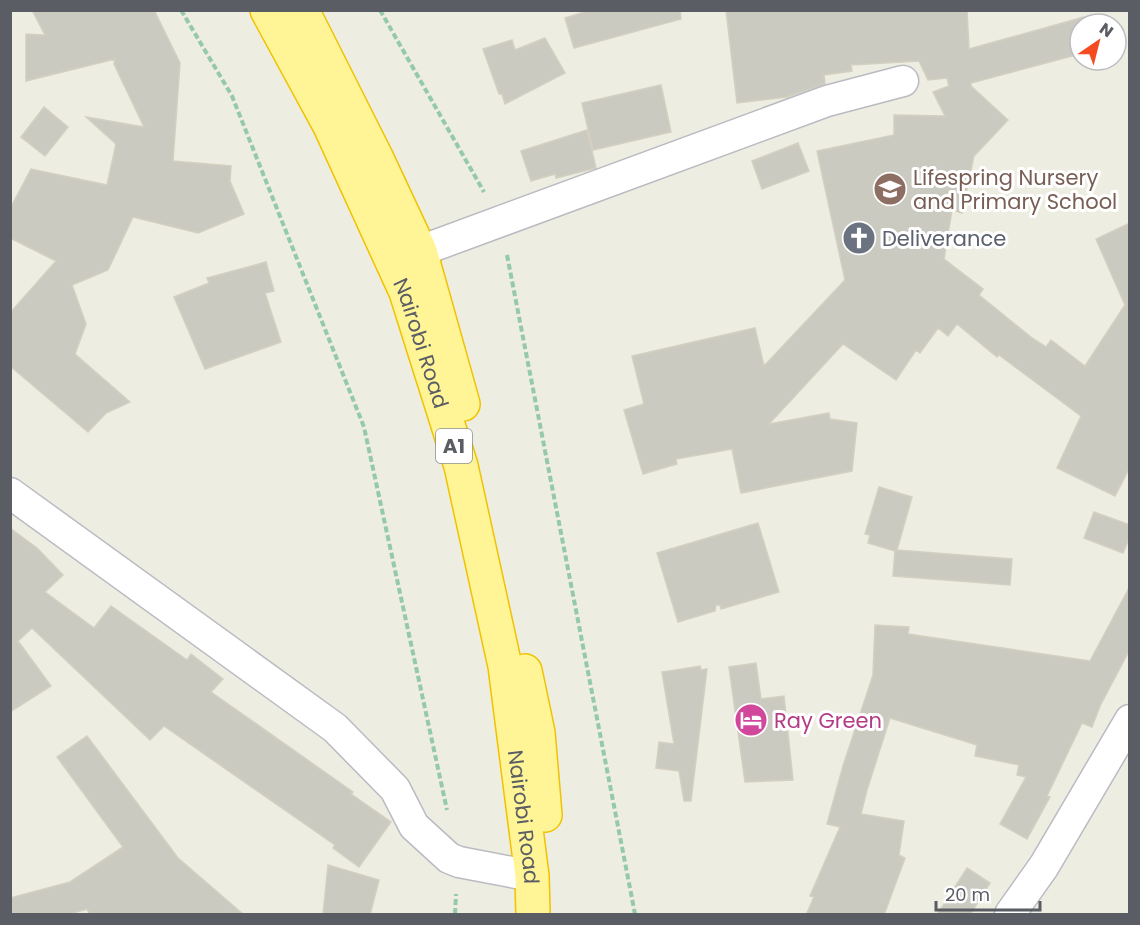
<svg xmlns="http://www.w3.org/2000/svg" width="1140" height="925" font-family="Poppins,sans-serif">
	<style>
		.building { fill: #cbcac1; stroke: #d3d0c0; stroke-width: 1.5 }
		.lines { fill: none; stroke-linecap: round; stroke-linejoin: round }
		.minor-casing { stroke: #babbc2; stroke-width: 33 }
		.trunk-casing { stroke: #f0c200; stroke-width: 36 }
		.path { stroke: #94c9aa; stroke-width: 4; stroke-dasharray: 6 3; stroke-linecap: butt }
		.minor { stroke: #fff; stroke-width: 30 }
		.trunk { stroke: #fff597; stroke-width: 33 }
		.labels { text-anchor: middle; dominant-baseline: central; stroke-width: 6; stroke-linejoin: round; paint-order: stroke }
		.shield { fill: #fff; stroke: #8c8e92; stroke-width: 1.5 }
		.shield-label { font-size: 20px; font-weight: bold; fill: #5a5d64 }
		.education-label { font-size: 21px; fill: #785e54; stroke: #fff; text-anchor: start }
		.worship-label { font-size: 21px; fill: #5b616d; stroke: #fff; text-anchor: start }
		.street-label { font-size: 21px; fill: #5a5d64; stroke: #fff }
		.hotel-label { font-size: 21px; fill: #b23c85; stroke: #fff; text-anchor: start }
	</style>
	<rect width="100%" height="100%" fill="#eeede2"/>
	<path class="building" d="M32,10H154L180,63L173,161L231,166L230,181L244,214L198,233L133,217L108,270L72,285L86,324L75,354L130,402L106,413L88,432L10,366V313L56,261L10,238V209L31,169L107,185L116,144L86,117L144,127L114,64L115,59L26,81V34L45,35Z
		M591,10H680L681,19L574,48L565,18Z
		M726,10H967L969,49L1084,17L1086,24H1080V54L971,83V86L1008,120L974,156L962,213L952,210L944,259L983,289L979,295L1032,338L1046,347L1051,340L1085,366L1125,305L1096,239L1130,223V467L1115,496L1057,468L1081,416L999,355L997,357L957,324L948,336L938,328L920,353L916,350L896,380L843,344L769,424L829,413L830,419L857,423L852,471L741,493L732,449L676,459L677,464L643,474L624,410L644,404L632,356L755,328L764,366L845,280L817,151L894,135V115L945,116L933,92L949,86L947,78L928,80L919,61L851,65L852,71L824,75L825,84L787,97L737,103Z
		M545,38L565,73L505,104L502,94H499L483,49L512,40L515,50Z
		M661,85L671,132L593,150L582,103Z
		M44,107L68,127L45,156L21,137Z
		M587,130L596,168L556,178L555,174L531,181L521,151Z
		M798,143L809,171L762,189L752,161Z
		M266,262L274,291L265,293L281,342L205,369L174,297L209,283L207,278Z
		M879,487L912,497L897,550L1012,559L1010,585L893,576L895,551L868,543L870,535L865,534Z
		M1094,512L1130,525V536L1123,553L1084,538Z
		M758,523L779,592L721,609L720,605H716L715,611L678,622L657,553Z
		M10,528L37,548L63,575L45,592L94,628L111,606L187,660L191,654L223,679L211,692L353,792L351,794L391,822L359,867L333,848L335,845L164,726L150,740L32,628L18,641L51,686L10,712Z
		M1130,586V649L1100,706L1092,727L1082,723L1047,796L1050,797L1027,839L1000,824L1026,777L1017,775L1019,765L975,756L977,745L890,718L867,790L861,814L904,821L899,855L905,858L884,915H806L814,897L810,896L840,827L827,824L843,766L873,675L875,625L909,627L908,634L1090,661Z
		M756,663L761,699L784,696L793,780L745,782L729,667Z
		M700,666L701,670L707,669L691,801H684L679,771L656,768L659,742L674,744L662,672Z
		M87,736L178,858L244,915H90L87,909L66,915H10V898L70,882L123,847L57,757Z
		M328,865L379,880L370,915H323Z
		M967,868L990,883L970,915H937Z"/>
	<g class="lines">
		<g class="minor-casing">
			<path id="minor" d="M420,251L827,101L903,81
				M10,493L335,728L395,789L414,826L449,858L459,862L532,876
				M1010,914L1044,866L1130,720"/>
		</g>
		<g class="trunk-casing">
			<g id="trunk">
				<path id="s1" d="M267,10L330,126L406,292L461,466L505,666L532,876L533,914"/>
				<path d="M302,10L376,157L420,251L463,404"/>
				<path d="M525,671L538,733L545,815"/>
			</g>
		</g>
		<path class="path" d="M181,10L232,96L364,427L447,810
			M380,10L484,192
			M507,255L635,914
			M455,914L456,894"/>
		<use href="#minor" class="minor"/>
		<use href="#trunk" class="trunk"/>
	</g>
	<defs>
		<g id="school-disc" transform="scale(1.725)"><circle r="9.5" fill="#8d6e63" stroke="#fff"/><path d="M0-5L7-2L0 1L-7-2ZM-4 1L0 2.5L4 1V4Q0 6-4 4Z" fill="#fff"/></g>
		<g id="church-disc" transform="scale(1.725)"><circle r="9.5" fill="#6b7280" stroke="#fff"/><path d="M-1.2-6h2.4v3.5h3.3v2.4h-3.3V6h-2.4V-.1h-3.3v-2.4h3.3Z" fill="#fff"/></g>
		<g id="hotel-disc" transform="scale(1.725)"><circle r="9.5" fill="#d1479c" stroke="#fff"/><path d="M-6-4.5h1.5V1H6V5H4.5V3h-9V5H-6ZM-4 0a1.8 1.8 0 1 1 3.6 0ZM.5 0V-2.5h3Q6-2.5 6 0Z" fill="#fff"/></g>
	</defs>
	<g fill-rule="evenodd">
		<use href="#school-disc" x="890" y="189"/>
		<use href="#church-disc" x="859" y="238"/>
		<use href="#hotel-disc" x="751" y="720"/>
	</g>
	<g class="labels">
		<rect class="shield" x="436" y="429" width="36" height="34" rx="4.5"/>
		<g class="shield-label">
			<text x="454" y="446">A1</text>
		</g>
		<g class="education-label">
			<text x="913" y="177">Lifespring Nursery<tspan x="913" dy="24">and Primary School</tspan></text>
		</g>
		<g class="worship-label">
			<text x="882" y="238">Deliverance</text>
		</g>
		<g class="street-label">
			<text stroke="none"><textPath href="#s1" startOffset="368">Nairobi Road</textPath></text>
			<text stroke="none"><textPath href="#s1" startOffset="854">Nairobi Road</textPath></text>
		</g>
		<g class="hotel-label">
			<text x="774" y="720">Ray Green</text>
		</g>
	</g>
	<rect width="1140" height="925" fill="none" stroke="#5a5d64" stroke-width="24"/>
	<g transform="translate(1098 42) rotate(35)"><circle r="28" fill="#ffffff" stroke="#bdbec1" stroke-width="1.5"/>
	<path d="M0-4.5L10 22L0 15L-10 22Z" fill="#f54b21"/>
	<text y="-9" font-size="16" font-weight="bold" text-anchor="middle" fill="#5a5d64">N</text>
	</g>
	<path d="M936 901v9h104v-9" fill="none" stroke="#5a5d64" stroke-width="3"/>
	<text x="945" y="901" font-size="18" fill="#5a5d64" stroke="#ffffff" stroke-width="4.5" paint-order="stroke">20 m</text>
</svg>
